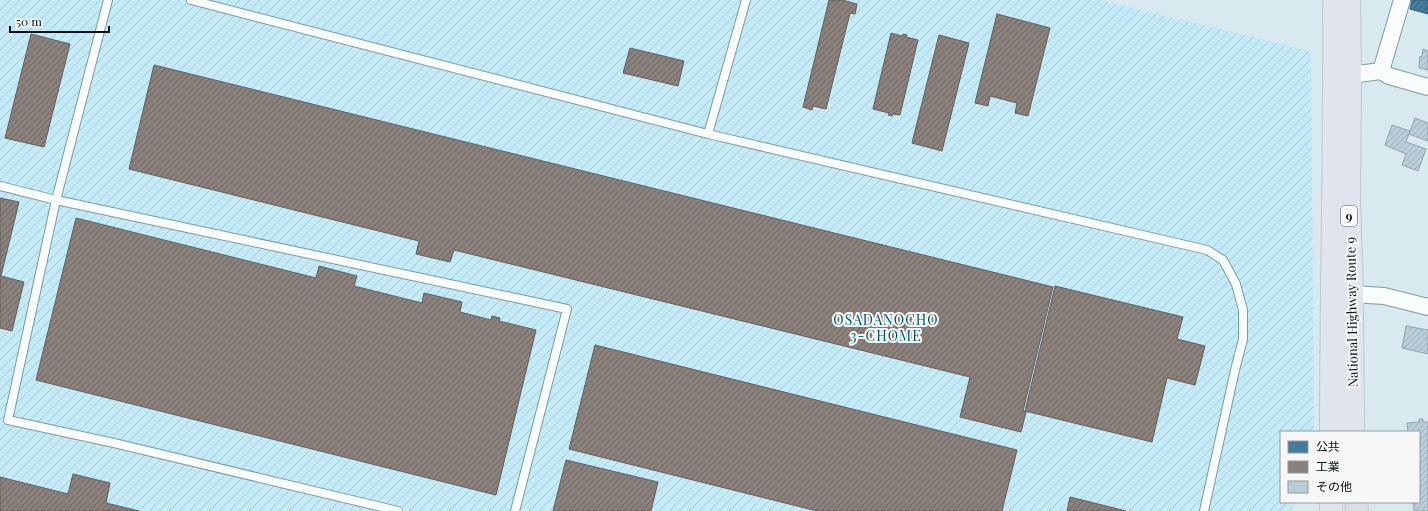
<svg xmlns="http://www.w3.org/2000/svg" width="1428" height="511" font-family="'Playfair Display','Noto Sans JP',serif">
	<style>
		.industrial { fill: url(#industrial-furrows) }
		.public { fill: url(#public-hatch); stroke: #305b74 }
		.industry { fill: url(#industry-hatch); stroke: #615f5d }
		.building { fill: url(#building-hatch); stroke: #8fa5af }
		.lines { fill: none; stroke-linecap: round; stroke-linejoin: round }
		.service-casing { stroke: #7c9ba2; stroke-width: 10 }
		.minor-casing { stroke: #7c9ba2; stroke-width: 18 }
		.trunk-casing { stroke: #bec8cb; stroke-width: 24 }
		.motorway-casing { stroke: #bec8cb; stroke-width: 24 }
		.service { stroke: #f9fcfd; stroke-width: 8 }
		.minor { stroke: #f9fcfd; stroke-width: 16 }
		.trunk { stroke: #e0e4ec; stroke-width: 22 }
		.motorway { stroke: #dbdee8; stroke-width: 22 }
		.labels { text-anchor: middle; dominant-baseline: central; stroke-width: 4; stroke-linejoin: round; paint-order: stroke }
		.shield { fill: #f7f7f7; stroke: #4a5559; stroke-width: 1 }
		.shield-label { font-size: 12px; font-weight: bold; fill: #001015 }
		.street-label { font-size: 13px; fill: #001015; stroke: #f7f7f7 }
		.neighbourhood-label { font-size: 14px; letter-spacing: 1px; fill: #005768; stroke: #f7f7f7 }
	</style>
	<defs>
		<pattern id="industrial-furrows" width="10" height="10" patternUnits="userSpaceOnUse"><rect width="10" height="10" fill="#c3eaf6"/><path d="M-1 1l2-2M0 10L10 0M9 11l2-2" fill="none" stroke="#a6c8d2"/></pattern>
		<pattern id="public-hatch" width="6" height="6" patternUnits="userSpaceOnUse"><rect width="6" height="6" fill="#457b9d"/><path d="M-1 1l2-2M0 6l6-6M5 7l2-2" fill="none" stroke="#37637f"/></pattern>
		<pattern id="industry-hatch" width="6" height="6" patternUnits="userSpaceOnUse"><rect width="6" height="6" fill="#8a817c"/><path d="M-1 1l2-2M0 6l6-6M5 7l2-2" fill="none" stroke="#6e6864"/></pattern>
		<pattern id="building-hatch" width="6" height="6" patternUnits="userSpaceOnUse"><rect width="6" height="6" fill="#b9ced9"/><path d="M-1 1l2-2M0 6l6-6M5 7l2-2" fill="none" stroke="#9db0b9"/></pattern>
	</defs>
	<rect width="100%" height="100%" fill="#d8eaf0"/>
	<path class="industrial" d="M0,0H1100L1311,51L1314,432H1281V502H1296L1290,511H0Z"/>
	<path class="public" d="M1412,0H1428V14L1410,9Z"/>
	<path class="industry" d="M829,0H842L857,4L855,14L850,13L826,109L813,106L812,110L803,107Z
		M997,14L1050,28L1028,116L1015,113L1017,103L990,96L988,106L975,103Z
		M891,33L902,36L903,34L907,35L906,37L918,40L900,115L893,114L892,116L888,115L889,113L873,109Z
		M31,34L70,44L44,147L5,138Z
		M939,35L969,43L942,151L912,143Z
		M630,48L684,61L678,86L623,73Z
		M154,65L1053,287L1023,411L1026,412L1021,432L960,417L970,377L454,250L450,262L416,254L419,241L129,169Z
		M0,198L19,202L1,276L24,282L12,331L0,328Z
		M76,218L316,278L319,266L357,276L354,286L422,303L424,293L462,302L460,312L491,320L492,316L500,318L499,321L536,330L496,495L36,380Z
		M1055,286L1183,317L1177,339L1205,346L1195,385L1167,378L1152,442L1025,411Z
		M595,345L1017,450L1002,511H817L569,449Z
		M566,460L658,482L651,511H553Z
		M73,474L110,483L106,503L139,511H0V477L68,494Z
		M1070,497L1126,511H1067Z"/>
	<path class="building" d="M1423,49L1428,51V70L1419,68L1420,56L1422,57Z
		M1415,118L1428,123V141L1409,134Z
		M1392,125L1410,131L1406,142L1426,149L1418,171L1402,165L1406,154L1385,145Z
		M1406,326L1428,330V354L1402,348Z
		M1419,419H1423V422H1428V511H1414L1413,502H1419V432H1408L1407,423L1419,422Z"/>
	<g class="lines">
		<g class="service-casing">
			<path id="service" d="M108,0L56,200L8,420L114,443L398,511
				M191,0L708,134L1207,250L1223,260L1236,284L1243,310V339L1235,370L1204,511
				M708,134L746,0
				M0,186L56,200L567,309L515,511"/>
		</g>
		<g class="minor-casing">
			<path id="minor" d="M1381,71L1402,0
				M1350,75L1381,71L1389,76L1428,87
				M1352,294L1384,296L1428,307"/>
		</g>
		<g class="trunk-casing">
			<path id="trunk" d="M1349,0L1350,75L1349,198L1352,294L1353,432
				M1331,432C1331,290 1335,148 1334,5
				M1331,511V502"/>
		</g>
		<g class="motorway-casing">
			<path id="motorway" d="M1356,502L1357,511"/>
		</g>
		<use href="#service" class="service"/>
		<use href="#minor" class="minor"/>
		<use href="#trunk" class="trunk"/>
		<use href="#motorway" class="motorway"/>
	</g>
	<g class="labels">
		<rect class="shield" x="1341" y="206" width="16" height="20" rx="3"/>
		<g class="shield-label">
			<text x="1349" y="216">9</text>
		</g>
		<g class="street-label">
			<text transform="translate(1351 312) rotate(-91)">National Highway Route 9</text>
		</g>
		<g class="neighbourhood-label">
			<text x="886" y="319">OSADANOCHO<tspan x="886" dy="16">3-CHOME</tspan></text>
		</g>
	</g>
	<rect x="1280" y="431" width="140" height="72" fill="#f7f7f7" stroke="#949b9d"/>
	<rect x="1288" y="441" width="20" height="12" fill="#457b9d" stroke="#949b9d"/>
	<text x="1316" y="451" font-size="12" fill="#001015">公共</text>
	<rect x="1288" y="461" width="20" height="12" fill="#8a817c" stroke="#949b9d"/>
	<text x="1316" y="471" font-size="12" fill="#001015">工業</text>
	<rect x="1288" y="481" width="20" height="12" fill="#b9ced9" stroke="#949b9d"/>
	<text x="1316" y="491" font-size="12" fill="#001015">その他</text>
	<path d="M10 26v6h99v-6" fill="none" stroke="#001015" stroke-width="2"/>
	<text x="16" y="26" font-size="12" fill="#001015" stroke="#f7f7f7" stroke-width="3" paint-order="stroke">50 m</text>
</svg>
